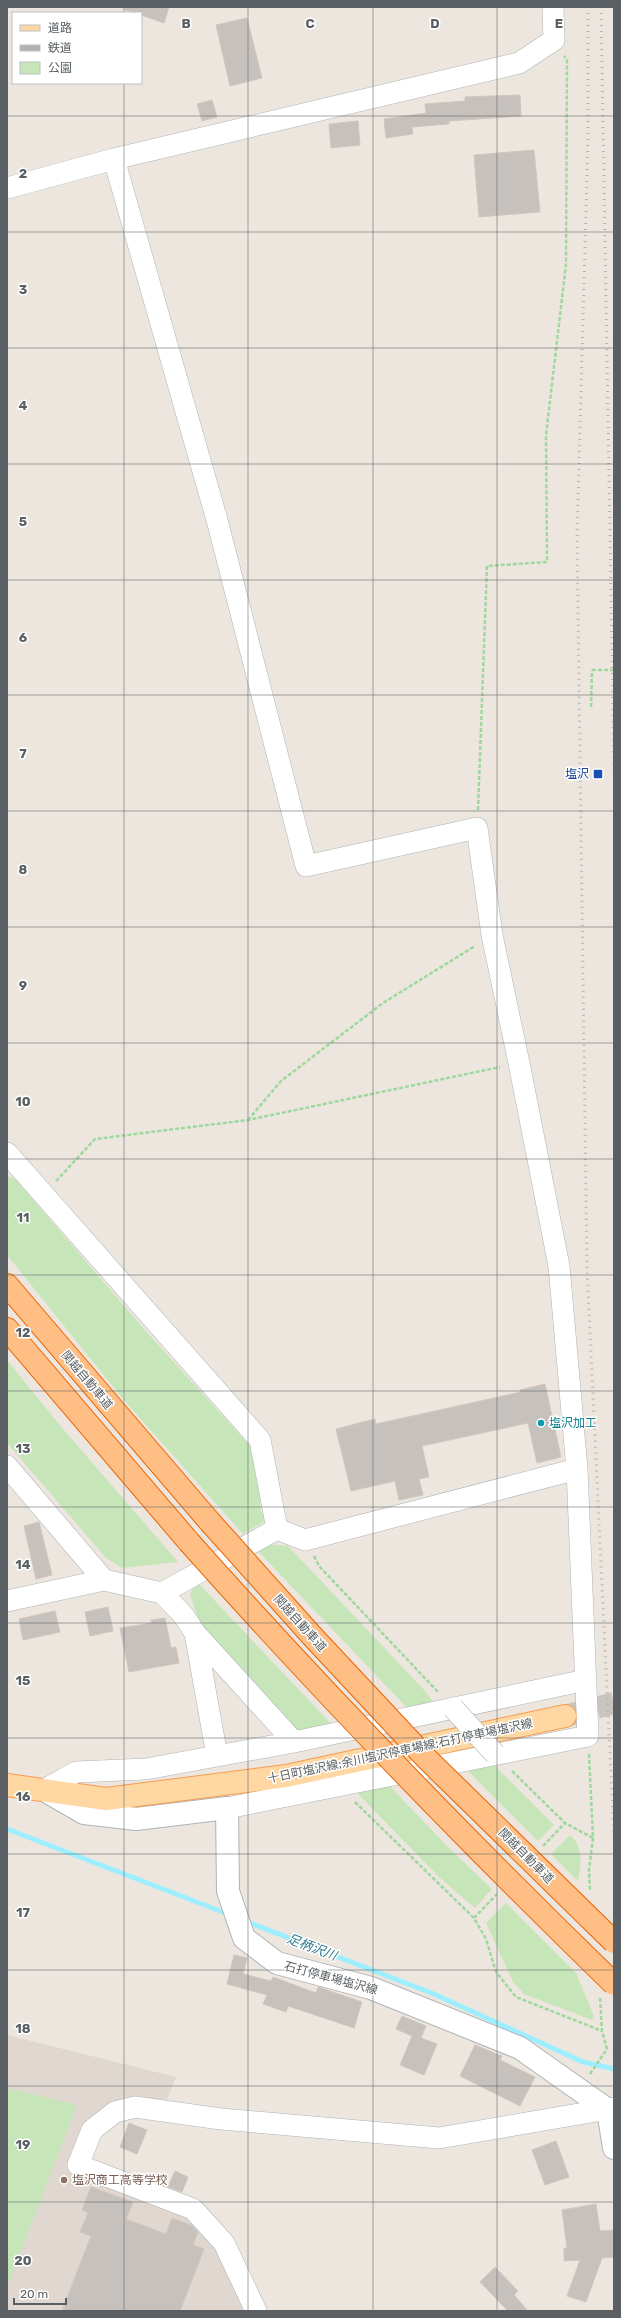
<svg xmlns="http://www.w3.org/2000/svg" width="621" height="2318" font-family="Rubik,'Noto Sans JP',sans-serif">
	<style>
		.education { fill: #dfd7d0 }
		.green { fill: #c6e6ba }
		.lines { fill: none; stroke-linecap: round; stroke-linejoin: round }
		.stream { stroke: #9defff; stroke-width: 5 }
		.building { fill: #c7c1bd; stroke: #d1c6be }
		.primary-tunnel { stroke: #c8c4c0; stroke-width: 22; stroke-dasharray: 22 11; stroke-linecap: butt }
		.minor-casing { stroke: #aeb3b6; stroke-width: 22 }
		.secondary-casing { stroke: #adb3b6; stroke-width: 24 }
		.primary-casing { stroke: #f79a4e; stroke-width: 24 }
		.motorway-casing { stroke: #ec6300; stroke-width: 24 }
		.path { stroke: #9dd89d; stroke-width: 2.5; stroke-dasharray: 4 2; stroke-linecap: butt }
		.minor { stroke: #fff; stroke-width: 21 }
		.secondary { stroke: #fff; stroke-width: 22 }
		.primary { stroke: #ffd7a2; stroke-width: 22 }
		.motorway { stroke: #ffbf84; stroke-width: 22 }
		.rail { stroke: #b0b1b2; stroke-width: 3; stroke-dasharray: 1 5; stroke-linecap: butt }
		.minor-bridge-casing { stroke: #aeb3b6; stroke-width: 22; stroke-linecap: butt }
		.motorway-bridge-casing { stroke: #ec6300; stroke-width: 24; stroke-linecap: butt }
		.path-bridge { stroke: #9dd89d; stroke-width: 2.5; stroke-dasharray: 4 2; stroke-linecap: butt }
		.minor-bridge { stroke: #fff; stroke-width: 21 }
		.motorway-bridge { stroke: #ffbf84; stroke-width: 22 }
		.grid { fill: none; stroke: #595f62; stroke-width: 1; stroke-opacity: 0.55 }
		.transit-dot { fill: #1a4fb4; stroke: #fff; stroke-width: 1.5 }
		.culture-dot { fill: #0f9aa8; stroke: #fff; stroke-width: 1.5 }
		.education-dot { fill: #8d6e63; stroke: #fff; stroke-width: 1.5 }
		.labels { text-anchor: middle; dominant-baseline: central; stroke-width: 3; stroke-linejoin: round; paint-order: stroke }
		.transit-label { font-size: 12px; fill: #164399; stroke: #fff; text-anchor: end }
		.street-label { font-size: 12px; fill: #595f62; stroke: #fff }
		.culture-label { font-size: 12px; fill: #0d838f; stroke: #fff; text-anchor: start }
		.education-label { font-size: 12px; fill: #785e54; stroke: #fff; text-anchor: start }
		.water-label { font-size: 13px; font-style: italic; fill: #2e7990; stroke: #fff }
		.grid-label { font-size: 13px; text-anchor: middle; font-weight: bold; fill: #595f62; stroke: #fff; stroke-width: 3; stroke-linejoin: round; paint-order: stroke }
	</style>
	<rect width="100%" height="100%" fill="#ede6df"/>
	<path class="education" d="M7,2035L176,2077L162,2112H115L78,2165L193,2209L256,2311H7Z"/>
	<path class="green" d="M7,1176L15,1179L144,1329L251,1447L262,1485L260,1510L267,1520L243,1534L123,1399L7,1255Z
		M7,1360L58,1423L178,1562L122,1568L106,1558L7,1443Z
		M266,1544L288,1546L427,1693L436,1707L411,1712L255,1548Z
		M195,1583L199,1584L336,1729L304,1737L201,1628L190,1594Z
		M489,1760L554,1825L538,1841L463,1766Z
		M386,1782L449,1848L492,1889L475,1908L440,1878L359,1795L356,1788Z
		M570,1835C584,1847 581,1863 578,1881L551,1854Z
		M506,1903L576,1973L594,2016L592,2020L524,1994L513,1982L486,1923Z
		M7,2088L77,2105L7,2287Z"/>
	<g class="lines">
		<path class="stream" d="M7,1829L228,1914
			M245,1921L434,1994L583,2062L614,2069"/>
	</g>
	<path class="building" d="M125,7H169L164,23L141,15V13L125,10Z
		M247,18L262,78L230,86L216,25Z
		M520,95L521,116L449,121V124L412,127L413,134L386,138L384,119L426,113L425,104L465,101V97Z
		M212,100L217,117L202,121L197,104Z
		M358,121L360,145L331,148L329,124Z
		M534,150L540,212L479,217L474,155Z
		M545,1384L561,1457L537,1463L528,1423L422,1446L429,1477L419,1479L423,1495L399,1500L395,1481L351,1491L336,1429L375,1419L376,1424L521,1392L520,1390Z
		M39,1522L52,1575L36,1579L24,1526Z
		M108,1607L113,1631L90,1636L85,1612Z
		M55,1611L60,1632L23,1640L19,1619Z
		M165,1618L171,1648L176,1647L179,1663L129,1672L120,1628L152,1623L151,1620Z
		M234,1955L247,1958L243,1974L271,1981L273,1977L316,1993L318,1987L362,2002L354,2028L288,2006L286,2012L263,2004L267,1995L227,1984Z
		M402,2016L426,2026L421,2038L437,2044L424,2075L400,2065L412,2036L396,2029Z
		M475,2045L502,2056L500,2060L535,2077L520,2106L460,2076Z
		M129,2123L147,2130L137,2154L120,2147Z
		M556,2141L569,2177L545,2185L532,2150Z
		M175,2171L188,2177L182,2192L168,2187Z
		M91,2187L133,2202L126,2219L166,2234L172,2218L191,2225L198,2232L193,2245L204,2249L180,2311H62L91,2236L80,2232L88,2213L82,2210Z
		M596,2204L600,2231L614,2230V2257L602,2258L586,2302L567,2296L580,2260L564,2261V2248H567L562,2210Z
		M495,2267L518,2291L514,2295L528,2311H508L480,2282Z"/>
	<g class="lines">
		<path class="primary-tunnel" d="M565,1716L614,1703"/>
		<g class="minor-casing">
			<path id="minor" d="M114,159L217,520L306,866L477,828L492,935L519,1063L559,1266L577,1469L588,1736L227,1808
				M7,188L114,159L519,63L554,40L553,7
				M7,1153L260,1440L277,1529
				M7,1466L104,1580
				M162,1593L277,1529L305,1540L577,1469
				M7,1601L104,1580L162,1593L184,1616L195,1633L217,1756
				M195,1633L294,1742
				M44,1790L76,1772L146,1769L217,1756L294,1742L586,1680
				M256,2311L224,2243L193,2209L78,2165L92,2130L115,2112L135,2107L221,2119L439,2138L614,2108"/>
		</g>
		<g class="secondary-casing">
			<path id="secondary" d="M44,1790L84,1813L136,1819L227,1808L228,1891L244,1938L277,1963L371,1988L520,2048L608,2110L614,2148"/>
		</g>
		<g class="primary-casing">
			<path id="primary" d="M7,1785L106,1799L286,1776L565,1716"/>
		</g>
		<g class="motorway-casing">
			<path id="motorway" d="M7,1285L210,1522
				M7,1329L189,1542"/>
		</g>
		<path class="path" d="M591,707L592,670
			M478,810L487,566L547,562L546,435L566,264L567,60L564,56
			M248,1120L281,1081L383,1003L475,946
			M56,1181L95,1139L248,1120L500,1067
			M314,1556L319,1566L438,1692
			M589,1754L593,1838L589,1870L590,1891
			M512,1771L565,1823L593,1838
			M355,1802L474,1918L486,1939L496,1972L516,1997L602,2031
			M543,1846L565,1823
			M474,1918L497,1894
			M590,2074L607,2049L602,2031L600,1997"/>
		<use href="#minor" class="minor"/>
		<use href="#secondary" class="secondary"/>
		<use href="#primary" class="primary"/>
		<use href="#motorway" class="motorway"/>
		<path class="rail" d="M588,7V139L577,537L587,1269L614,1837
			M601,7L614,770"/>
		<g class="minor-bridge-casing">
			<path id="minor-bridge" d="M453,1708L495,1754"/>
		</g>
		<g class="motorway-bridge-casing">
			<path id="motorway-bridge" d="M210,1522L313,1637L427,1759L614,1942
				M189,1542C325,1695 467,1841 614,1984"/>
		</g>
		<path class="path-bridge" d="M592,670H614"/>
		<use href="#minor-bridge" class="minor-bridge"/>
		<use href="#motorway-bridge" class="motorway-bridge"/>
	</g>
	<path class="grid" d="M124,7V13M248,7V2311M373,7V2311M497,7V2311M124,83V2311M7,116H614M7,232H614M7,348H614M7,464H614M7,580H614M7,695H614M7,811H614M7,927H614M7,1043H614M7,1159H614M7,1275H614M7,1391H614M7,1507H614M7,1623H614M7,1738H614M7,1854H614M7,1970H614M7,2086H614M7,2202H614"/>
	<rect class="transit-dot" x="593" y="769" width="10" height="10" rx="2"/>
	<circle class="culture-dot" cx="541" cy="1423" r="4"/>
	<circle class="education-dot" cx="64" cy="2180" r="4"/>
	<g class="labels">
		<g class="transit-label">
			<text x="589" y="774">塩沢</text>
		</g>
		<g class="street-label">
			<text transform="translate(87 1380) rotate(50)">関越自動車道</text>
			<text transform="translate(300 1623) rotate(48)">関越自動車道</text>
			<text transform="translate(400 1751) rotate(-12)">十日町塩沢線;余川塩沢停車場線;石打停車場塩沢線</text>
			<text transform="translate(526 1856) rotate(45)">関越自動車道</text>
			<text transform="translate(331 1978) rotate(15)">石打停車場塩沢線</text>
		</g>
		<g class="culture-label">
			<text x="549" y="1423">塩沢加工</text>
		</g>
		<g class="education-label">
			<text x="72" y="2180">塩沢商工高等学校</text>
		</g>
		<g class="water-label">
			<text transform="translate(312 1947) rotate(21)">足柄沢川</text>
		</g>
	</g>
	<g class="grid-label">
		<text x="186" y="28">B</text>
		<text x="310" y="28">C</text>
		<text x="435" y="28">D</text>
		<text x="559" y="28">E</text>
		<text x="23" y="178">2</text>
		<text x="23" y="294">3</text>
		<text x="23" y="410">4</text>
		<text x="23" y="526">5</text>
		<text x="23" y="642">6</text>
		<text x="23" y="758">7</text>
		<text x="23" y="874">8</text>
		<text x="23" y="990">9</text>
		<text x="23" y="1106">10</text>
		<text x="23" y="1222">11</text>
		<text x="23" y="1337">12</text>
		<text x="23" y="1453">13</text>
		<text x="23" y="1569">14</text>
		<text x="23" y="1685">15</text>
		<text x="23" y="1801">16</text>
		<text x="23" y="1917">17</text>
		<text x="23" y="2033">18</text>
		<text x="23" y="2149">19</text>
		<text x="23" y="2265">20</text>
	</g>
	<rect width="621" height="2318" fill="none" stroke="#595f62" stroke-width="16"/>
	<rect x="12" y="12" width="130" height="72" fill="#ffffff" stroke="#bdbfc0"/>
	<rect x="20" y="25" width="20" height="6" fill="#ffd7a2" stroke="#bdbfc0"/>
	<text x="48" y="32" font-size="12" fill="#595f62">道路</text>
	<rect x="20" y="45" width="20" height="6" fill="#b0b1b2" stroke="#bdbfc0"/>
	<text x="48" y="52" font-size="12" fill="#595f62">鉄道</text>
	<rect x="20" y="62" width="20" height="12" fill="#c6e6ba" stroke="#bdbfc0"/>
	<text x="48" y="72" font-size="12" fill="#595f62">公園</text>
	<path d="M14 2298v6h52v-6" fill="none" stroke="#595f62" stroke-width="2"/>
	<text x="20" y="2298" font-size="12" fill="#595f62" stroke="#ffffff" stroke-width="3" paint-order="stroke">20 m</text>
</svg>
